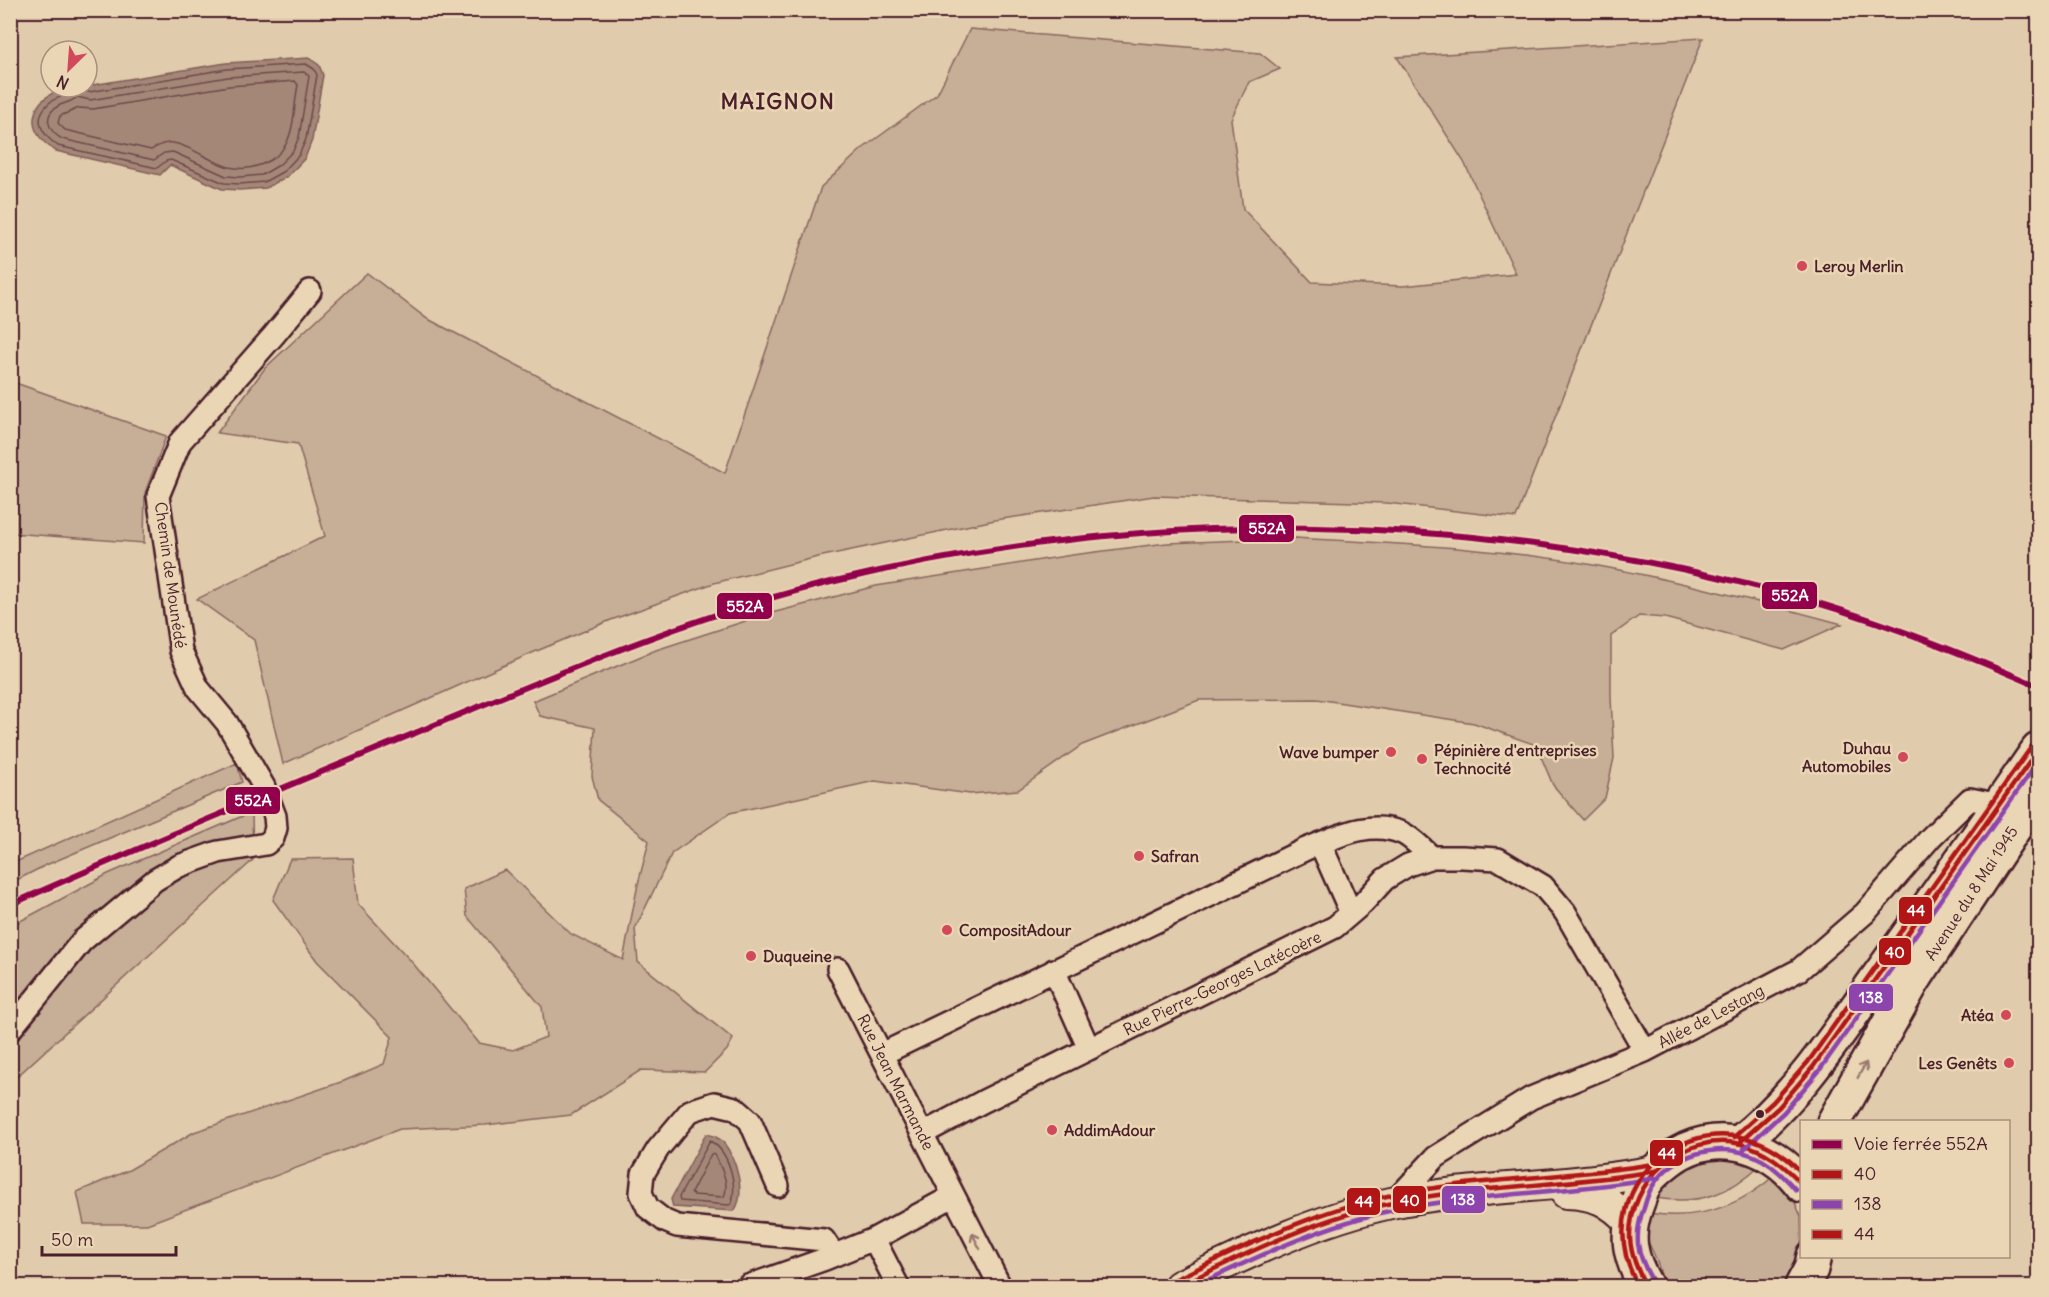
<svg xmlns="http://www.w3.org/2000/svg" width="2049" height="1297" font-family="Delius,sans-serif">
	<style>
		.green { fill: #c7ae96; stroke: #886660; stroke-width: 1.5 }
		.water { fill: #a58778; stroke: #815d59; stroke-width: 1.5 }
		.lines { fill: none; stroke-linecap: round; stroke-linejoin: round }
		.shore { stroke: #6e494a; stroke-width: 1.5 }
		.street-casing { stroke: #4a1f2b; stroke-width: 26 }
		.secondary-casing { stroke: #4a1f2b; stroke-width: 34 }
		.primary-casing { stroke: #4a1f2b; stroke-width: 38 }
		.street { stroke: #ead6b4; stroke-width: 21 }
		.secondary { stroke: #ead6b4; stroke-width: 30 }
		.primary { stroke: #ead6b4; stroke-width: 33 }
		.bus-1-casing { stroke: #ead6b4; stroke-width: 9 }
		.bus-2-casing { stroke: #ead6b4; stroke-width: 9 }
		.bus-3-casing { stroke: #ead6b4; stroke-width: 9 }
		.bus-1 { stroke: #b21515; stroke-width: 4.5 }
		.bus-2 { stroke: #8e44ad; stroke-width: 4.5 }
		.bus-3 { stroke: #b21515; stroke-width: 4.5 }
		.rail-1-casing { stroke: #ead6b4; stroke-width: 10 }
		.rail-1 { stroke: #92004c; stroke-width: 6 }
		.oneway { stroke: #9a7a70 }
		.poi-dot { fill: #d1495b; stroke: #ead6b4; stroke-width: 2 }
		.bus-dot { fill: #4a1f2b; stroke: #ead6b4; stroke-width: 2 }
		.labels { text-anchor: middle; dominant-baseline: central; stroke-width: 5; stroke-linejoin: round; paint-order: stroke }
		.poi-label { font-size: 16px; font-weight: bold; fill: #4a1f2b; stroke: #ead6b4; text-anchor: start }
		.street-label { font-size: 16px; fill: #4a1f2b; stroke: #ead6b4 }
		.district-label { font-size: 22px; font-weight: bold; letter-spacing: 1.5px; fill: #4a1f2b; stroke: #ead6b4 }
		.line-badge { stroke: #ead6b4; stroke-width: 2 }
		.badge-label { font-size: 16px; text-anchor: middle; font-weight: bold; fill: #fff }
	</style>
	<rect width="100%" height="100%" fill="#e0cbac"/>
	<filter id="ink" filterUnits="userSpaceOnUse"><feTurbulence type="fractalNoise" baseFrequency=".0167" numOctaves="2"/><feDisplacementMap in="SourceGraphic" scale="12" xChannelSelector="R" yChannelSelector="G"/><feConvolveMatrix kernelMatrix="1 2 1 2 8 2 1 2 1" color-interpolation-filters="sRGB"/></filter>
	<g filter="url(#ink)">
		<path class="green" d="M970,29L1260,53L1280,69L1249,82L1231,119L1243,209L1312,282L1403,286L1516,274L1464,162L1397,57L1703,38L1516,518L1387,503L1154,496L995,520L818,557L714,583L611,620L532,653L283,764L254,640L197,599L325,536L298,444L217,433L265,368L367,273L426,318L725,473L821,187L862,149L937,94Z
			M10,381L166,436L145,493L144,543L11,533Z
			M1296,538C1399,544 1503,548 1604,567C1684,582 1763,603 1842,624L1784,650L1665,618L1639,616L1611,636V697L1614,758L1605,798L1583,820L1553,785L1536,745L1474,723L1317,699L1199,700L1082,745L1018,790L970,794L875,781L730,813L672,853L635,929L638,962L733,1039L727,1050L705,1072L641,1070L571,1115L485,1125L400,1129L147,1224H84L77,1192L129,1170L194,1132L344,1081L384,1064L392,1037L317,961L273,900L290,859L353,858L358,904L411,961L479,1043L513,1050L546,1037L542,1007L467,916L464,889L505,870L571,934L623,960L638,884L649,841L598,800L592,776L595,728L540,716L533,701L656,650L764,615L876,586L1072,555L1167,543Z
			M237,763L242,782L46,865L11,883V864Z
			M252,812L253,860L11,1082V926L108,874Z
			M1721,1156L1761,1164C1729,1195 1699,1205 1655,1198C1674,1172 1689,1162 1721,1156Z
			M1775,1175L1790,1192L1801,1216L1802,1257L1787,1286H1663C1661,1267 1653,1251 1644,1234L1649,1213C1697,1221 1739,1207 1775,1175Z"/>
		<path class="water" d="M309,58L319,65L323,75L312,140L305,158L288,176L266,188L240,190L222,189L170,165L160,175L56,151C38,140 26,124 40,103C44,98 51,94 56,91L226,63Z
			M706,1134C712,1135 718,1137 723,1142C736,1158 747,1194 734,1211L673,1207L671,1199Z"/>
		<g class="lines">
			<path class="shore" d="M304,72L309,76L299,137L293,151L279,165L262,175L240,177L226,176L173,152L164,153L154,160L62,139C47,130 42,114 60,105C67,102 72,102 77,97L90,100L228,77Z
				M295,81L298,85C294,103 295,127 286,144C276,163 249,172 229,167C212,163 190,145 173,143C164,142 158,146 151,150L65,130L58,123L60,116L79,108L93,109L229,86Z
				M71,87L69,94C61,97 53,98 47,105C32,121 44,136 58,146L157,168L166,161L171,160L224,183L240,184L264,182L284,171L299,155L306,139L317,75L314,69L306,64L227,69L89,92L85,91L81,87
				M710,1141C729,1151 737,1183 732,1203L729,1205L680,1201L679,1197Z
				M711,1154L715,1155C721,1168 730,1183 724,1197L693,1195L691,1193Z"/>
			<g class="street-casing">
				<path id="street" d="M1320,843L1351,913
					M838,969L1000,1286
					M1054,970L1089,1049
					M10,1030L82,941L155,880L179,866L218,852L266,844L273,838L276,828L275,816L264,787L227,723L198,688L181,651L158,496L180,442L274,335L310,291
					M882,1054L1306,849C1337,837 1369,819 1402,833C1413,838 1423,850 1432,857H1462L1498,859L1543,886L1565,912L1645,1051
					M922,1134L984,1101L1335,927L1363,903L1385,879L1408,865L1432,857
					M778,1186L750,1121L735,1108L714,1103L690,1111L658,1149L643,1174L641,1193L648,1208L665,1221L677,1226L824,1240L834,1255
					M1393,1203L1436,1157L1531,1098L1645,1051L1799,970L1865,913L1931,837L1970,799L2000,805
					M874,1239L898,1286
					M748,1286L825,1259L874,1239L953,1196"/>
			</g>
			<g class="secondary-casing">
				<path id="secondary" d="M1566,1193C1596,1194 1610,1201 1630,1222
					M1179,1286C1247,1253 1317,1219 1391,1203C1478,1185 1568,1188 1655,1171"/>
			</g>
			<g class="primary-casing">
				<path id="primary" d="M1834,1122L1913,981L2038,792
					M1739,1143C1796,1099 1835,1038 1876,980C1931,904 1985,827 2038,750
					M1646,1286C1629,1257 1625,1235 1637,1204C1640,1197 1642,1188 1646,1182C1652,1173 1660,1167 1669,1160C1714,1126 1770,1143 1802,1185
					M1802,1286L1811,1269L1814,1256"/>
			</g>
			<use href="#street" class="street"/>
			<use href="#secondary" class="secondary"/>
			<use href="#primary" class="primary"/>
			<g class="bus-1-casing">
				<path id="bus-1" d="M1739,1143L1779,1107L1813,1067L2038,750
					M1179,1286C1247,1253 1317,1218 1392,1203C1478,1185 1568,1186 1655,1171
					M1646,1286C1638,1271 1631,1256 1630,1238C1629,1180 1683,1131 1741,1144C1766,1150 1785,1166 1802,1184"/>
			</g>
			<g class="bus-2-casing">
				<path id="bus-2" d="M1744,1149L1784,1112L1819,1071L2038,762
					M1653,1282C1646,1270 1640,1258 1638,1244C1637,1232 1639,1220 1644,1208C1646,1201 1648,1193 1652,1187C1672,1153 1719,1142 1754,1156C1771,1163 1784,1176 1796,1190
					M1195,1286C1259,1256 1325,1224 1394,1210C1481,1193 1569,1193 1656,1178"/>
			</g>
			<g class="bus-3-casing">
				<path id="bus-3" d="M1734,1137L1773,1102L1808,1062L2032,746
					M1176,1279C1245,1246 1316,1210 1392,1195C1478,1178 1567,1178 1654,1164
					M1638,1286C1578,1177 1717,1079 1802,1173"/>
			</g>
			<use href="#bus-1" class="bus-1"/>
			<use href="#bus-2" class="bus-2"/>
			<use href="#bus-3" class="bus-3"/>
			<g class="rail-1-casing">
				<path id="rail-1" d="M10,905C150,842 291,785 432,726C562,672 693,615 831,582C1143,506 1468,510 1778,592C1867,615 1954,650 2038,686"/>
			</g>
			<use href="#rail-1" class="rail-1"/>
		</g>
		<defs><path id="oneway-shaft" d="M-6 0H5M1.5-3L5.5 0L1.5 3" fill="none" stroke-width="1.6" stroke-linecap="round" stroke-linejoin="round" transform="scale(1.5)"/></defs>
		<g class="oneway">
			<use href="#oneway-shaft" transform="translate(1862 1070) rotate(-61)"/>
			<use href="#oneway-shaft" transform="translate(976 1241) rotate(-117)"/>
		</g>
	</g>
	<g class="poi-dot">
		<circle cx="1802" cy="266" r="6"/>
		<circle cx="1391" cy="752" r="6"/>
		<circle cx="1903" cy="757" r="6"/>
		<circle cx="1422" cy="759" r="6"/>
		<circle cx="1139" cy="856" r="6"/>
		<circle cx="947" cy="930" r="6"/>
		<circle cx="751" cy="956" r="6"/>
		<circle cx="2006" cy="1015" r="6"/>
		<circle cx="2009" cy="1063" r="6"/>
		<circle cx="1052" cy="1130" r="6"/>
	</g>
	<circle class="bus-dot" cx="1760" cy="1114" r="5"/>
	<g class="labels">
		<g class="poi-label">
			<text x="1814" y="266">Leroy Merlin</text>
			<text x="1891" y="748" text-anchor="end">Duhau<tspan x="1891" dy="18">Automobiles</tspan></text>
			<text x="1434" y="750">Pépinière d'entreprises<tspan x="1434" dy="18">Technocité</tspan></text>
			<text x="1379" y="752" text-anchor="end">Wave bumper</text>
			<text x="1151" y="856">Safran</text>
			<text x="959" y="930">CompositAdour</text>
			<text x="763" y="956">Duqueine</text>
			<text x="1994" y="1015" text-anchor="end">Atéa</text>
			<text x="1997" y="1063" text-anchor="end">Les Genêts</text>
			<text x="1064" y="1130">AddimAdour</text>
		</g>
		<g class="street-label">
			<text transform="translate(171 575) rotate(82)">Chemin de Mounédé</text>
			<text transform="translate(1971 893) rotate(-57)">Avenue du 8 Mai 1945</text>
			<text transform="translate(1222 983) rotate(-26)">Rue Pierre-Georges Latécoère</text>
			<text transform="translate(1711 1016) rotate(-28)">Allée de Lestang</text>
			<text transform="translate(896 1082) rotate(63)">Rue Jean Marmande</text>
		</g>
		<g class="district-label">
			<text x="778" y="101">MAIGNON</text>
		</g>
	</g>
	<g class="line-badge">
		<rect x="1238" y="514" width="57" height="29" rx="6" fill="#92004c"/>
		<rect x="1761" y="581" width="57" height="29" rx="6" fill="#92004c"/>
		<rect x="716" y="592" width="57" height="28" rx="6" fill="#92004c"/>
		<rect x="225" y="786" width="56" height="29" rx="6" fill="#92004c"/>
		<rect x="1898" y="896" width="35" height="29" rx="6" fill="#b21515"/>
		<rect x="1878" y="937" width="34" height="29" rx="6" fill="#b21515"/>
		<rect x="1848" y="983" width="46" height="29" rx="6" fill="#8e44ad"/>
		<rect x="1649" y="1139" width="35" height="28" rx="6" fill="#b21515"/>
		<rect x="1441" y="1185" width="45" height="29" rx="6" fill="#8e44ad"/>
		<rect x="1392" y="1185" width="35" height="29" rx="6" fill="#b21515"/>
		<rect x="1346" y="1187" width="35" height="29" rx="6" fill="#b21515"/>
	</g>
	<g class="badge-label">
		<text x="1267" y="534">552A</text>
		<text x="1790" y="601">552A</text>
		<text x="745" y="612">552A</text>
		<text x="253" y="806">552A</text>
		<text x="1916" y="916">44</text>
		<text x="1895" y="958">40</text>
		<text x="1871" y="1003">138</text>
		<text x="1667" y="1159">44</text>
		<text x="1463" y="1205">138</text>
		<text x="1410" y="1206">40</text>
		<text x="1364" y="1207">44</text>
	</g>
	<rect width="2049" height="1297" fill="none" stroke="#ead6b4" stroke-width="36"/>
	<rect x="18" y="18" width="2013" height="1261" fill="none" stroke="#4a1f2b" stroke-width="2" filter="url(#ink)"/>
	<rect x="1800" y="1120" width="210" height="138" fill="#ead6b4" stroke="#aa8d7d" stroke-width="1.5"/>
	<rect x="1812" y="1140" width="30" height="9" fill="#92004c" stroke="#aa8d7d" stroke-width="1.5"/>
	<text x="1854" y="1150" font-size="18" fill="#4a1f2b">Voie ferrée 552A</text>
	<rect x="1812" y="1170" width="30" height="9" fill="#b21515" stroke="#aa8d7d" stroke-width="1.5"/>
	<text x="1854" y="1180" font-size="18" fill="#4a1f2b">40</text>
	<rect x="1812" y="1200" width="30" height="9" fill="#8e44ad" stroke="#aa8d7d" stroke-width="1.5"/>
	<text x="1854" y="1210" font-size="18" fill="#4a1f2b">138</text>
	<rect x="1812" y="1230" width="30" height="9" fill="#b21515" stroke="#aa8d7d" stroke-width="1.5"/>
	<text x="1854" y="1240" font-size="18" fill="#4a1f2b">44</text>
	<g transform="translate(69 69) rotate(205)"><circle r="28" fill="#ead6b4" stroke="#aa8d7d" stroke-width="1.5"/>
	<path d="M0-4.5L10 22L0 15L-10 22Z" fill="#d1495b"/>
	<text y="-9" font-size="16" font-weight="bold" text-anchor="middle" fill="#4a1f2b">N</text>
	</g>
	<path d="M42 1246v9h134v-9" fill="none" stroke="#4a1f2b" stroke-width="3"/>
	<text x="51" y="1246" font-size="18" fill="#4a1f2b" stroke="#ead6b4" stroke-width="4.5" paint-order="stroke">50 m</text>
</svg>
